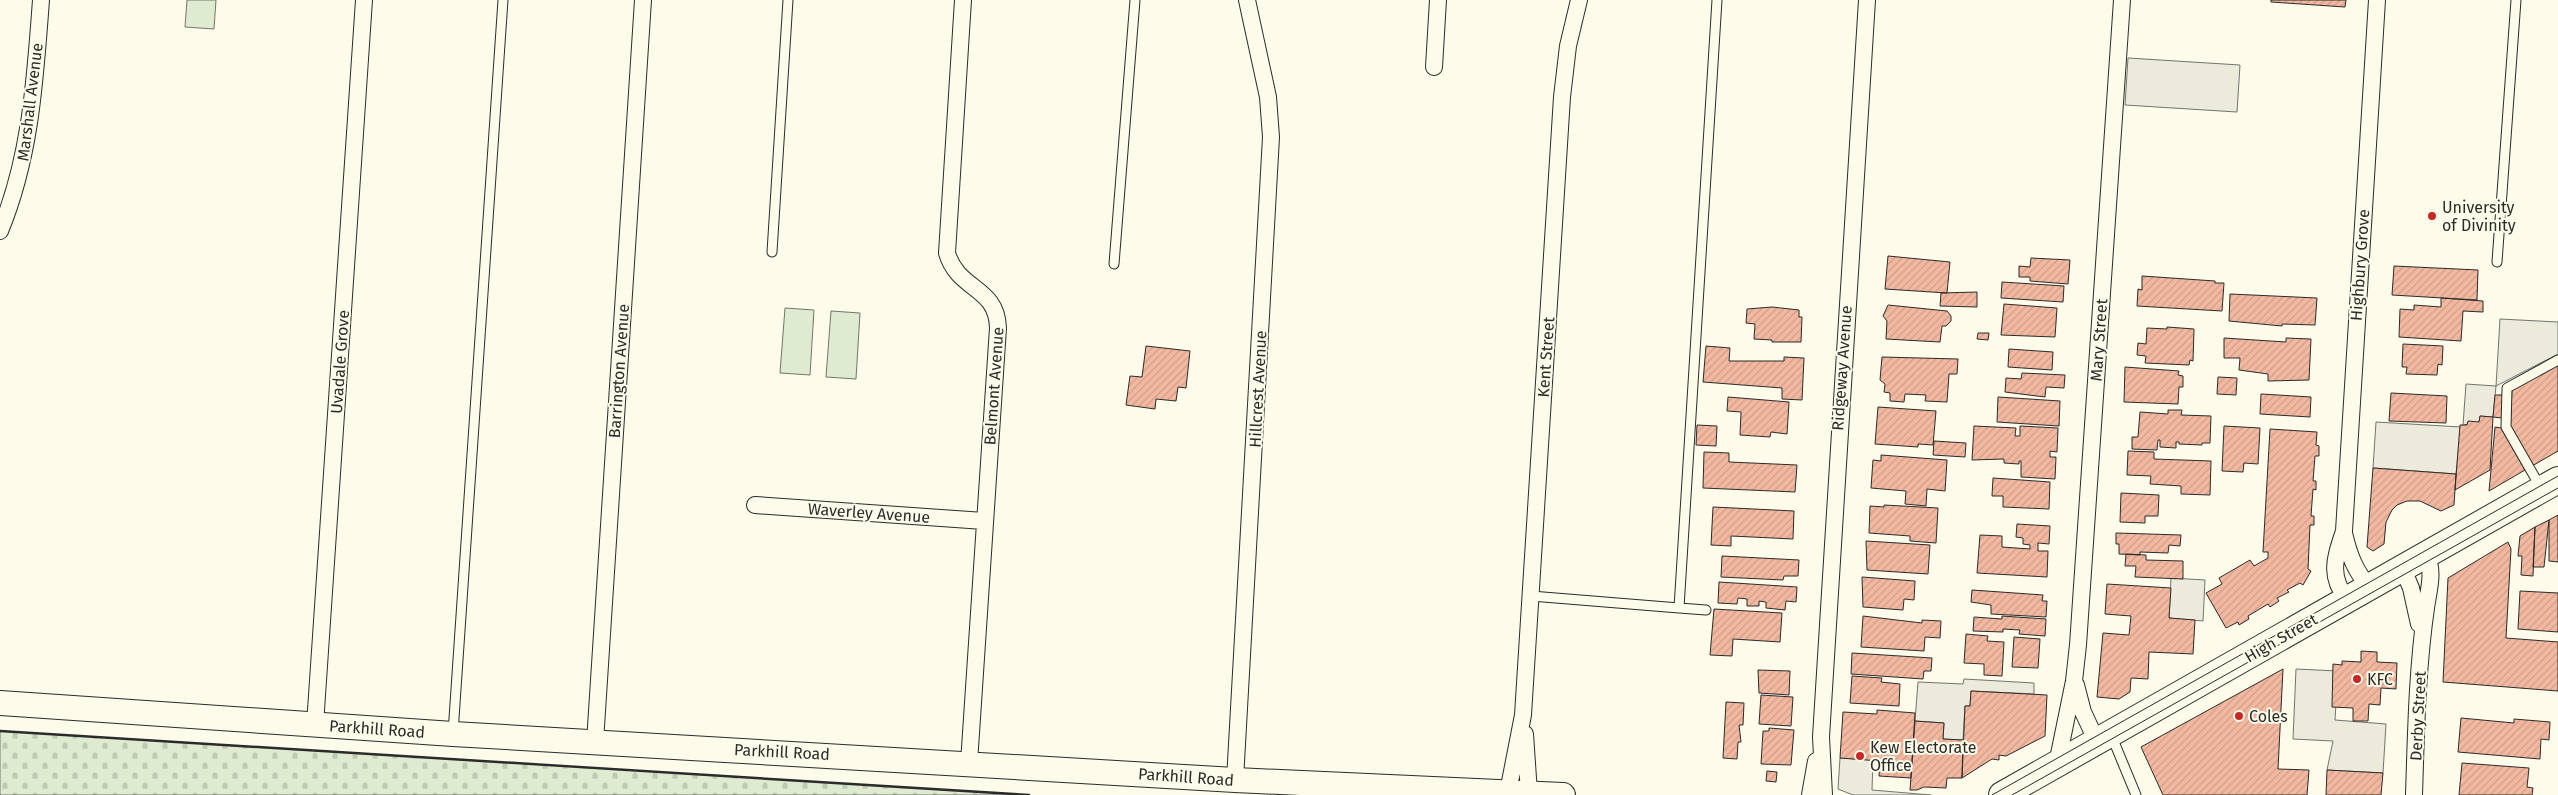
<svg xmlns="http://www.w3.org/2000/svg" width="2558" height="795" font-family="'Fira Sans',sans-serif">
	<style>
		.cemetery { fill: url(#cemetery-stones); stroke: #74746e }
		.pitch { fill: #deebd1; stroke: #74746e }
		.parking { fill: #eceadb; stroke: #74746e }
		.building { fill: url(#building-hatch); stroke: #2b2b2b }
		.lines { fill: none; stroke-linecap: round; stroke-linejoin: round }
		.lane-casing { stroke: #2b2b2b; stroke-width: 11 }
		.street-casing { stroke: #2b2b2b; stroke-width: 18 }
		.secondary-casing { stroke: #2b2b2b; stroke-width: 26 }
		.primary-casing { stroke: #2b2b2b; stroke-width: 28 }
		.lane { stroke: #fdfbea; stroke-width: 9 }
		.street { stroke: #fdfbea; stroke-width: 16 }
		.secondary { stroke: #fdfbea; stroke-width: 24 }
		.primary { stroke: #fdfbea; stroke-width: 26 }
		.tram { stroke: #2b2b2b; stroke-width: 1 }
		.wall { stroke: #2b2b2b; stroke-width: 2.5 }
		.poi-dot { fill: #c62828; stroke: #fdfbea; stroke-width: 2 }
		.labels { text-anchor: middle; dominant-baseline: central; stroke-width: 4; stroke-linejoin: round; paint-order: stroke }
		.street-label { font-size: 16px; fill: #2b2b2b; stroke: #fdfbea }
		.poi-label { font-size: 16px; fill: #2b2b2b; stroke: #fdfbea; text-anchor: start }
	</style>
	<defs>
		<pattern id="cemetery-stones" width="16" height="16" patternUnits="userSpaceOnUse" patternTransform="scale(1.25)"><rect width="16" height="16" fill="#deebd1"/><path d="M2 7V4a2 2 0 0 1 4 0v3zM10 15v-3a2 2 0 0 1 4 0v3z" fill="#bfcab4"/></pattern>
		<pattern id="building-hatch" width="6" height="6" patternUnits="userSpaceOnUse" patternTransform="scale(1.25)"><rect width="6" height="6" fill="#f2b8a0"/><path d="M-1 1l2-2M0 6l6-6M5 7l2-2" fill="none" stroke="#d09e8a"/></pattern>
	</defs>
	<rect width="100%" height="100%" fill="#fdfbea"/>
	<path class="cemetery" d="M0,731L1029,795H0Z"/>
	<path class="pitch" d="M187,0H216L214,29L185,27Z
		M785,308L814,310L810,375L780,373Z
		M831,311L860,313L856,379L826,377Z"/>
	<path class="parking" d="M2128,58L2240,65L2237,112L2125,105Z
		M2500,319L2558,322V354L2496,386L2493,417L2480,416L2479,422L2463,425L2466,384L2496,386Z
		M2376,422L2461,427L2456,474L2373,468Z
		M2171,578L2205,580L2203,621L2169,618Z
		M2296,669L2338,671L2335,720L2386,724L2383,773L2327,770L2333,741L2293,739Z
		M1964,679L2034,683V694L1971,691L1970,706H1965L1963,740L1943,739L1944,723L1915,721L1918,682L1963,684Z
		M1840,758L1873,760L1872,790L1931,795H1853L1838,789Z"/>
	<path class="building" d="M2271,0H2346L2345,7L2271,2Z
		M1888,256L1950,262L1947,293L1885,289Z
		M2031,258L2070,260L2068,284L2030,281V277H2019V266L2030,267Z
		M2394,266L2478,270L2477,300L2392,295Z
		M2142,276L2215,281V283H2224L2222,311L2137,306L2138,289L2142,290Z
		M2002,282L2064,286L2063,302L2001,298Z
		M1977,292V307L1940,306L1941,293Z
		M2230,294L2317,298L2315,325L2282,324V326L2229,321Z
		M2441,298L2483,301V312L2463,311L2461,341L2399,337L2400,309L2414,310V305L2441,307Z
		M2004,304L2057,308L2055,337L2001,335Z
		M1888,305L1947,311L1951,316V321L1946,326H1942L1940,342L1886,339L1887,321L1883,316Z
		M1772,307L1799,310V317H1802L1801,342H1772V340L1754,339L1755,324L1746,323L1747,309Z
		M2167,327L2194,329L2193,361L2190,360L2189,365L2145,363L2146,356L2137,355L2138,343L2146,344L2147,328L2167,329Z
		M1978,333H1989L1988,340L1977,339Z
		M2224,338L2286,342V338L2311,339L2309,380L2268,381V374L2239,370L2240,358H2224Z
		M2403,344L2443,346L2442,365L2438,364L2437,375L2406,374L2407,367H2402Z
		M1146,346L1190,351L1186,388L1178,387L1176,401L1156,399L1155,409L1126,405L1130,376L1142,377Z
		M1706,346L1730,348L1729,361H1784V357L1804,358L1802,400L1782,399V388L1703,382Z
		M2009,349L2053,352L2052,370L2008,367Z
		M1882,357L1958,359L1957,374H1949L1947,402L1925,401L1926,395L1905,394L1904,402L1890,401V393L1884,392L1885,384L1880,380Z
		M2558,364V451L2532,466L2510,427L2512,390Z
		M2125,367L2179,371L2178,375L2183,376V387H2179L2178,404L2124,402Z
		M2022,373L2065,375L2064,388L2046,387L2045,397L2005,392L2006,378L2021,379Z
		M2218,377L2237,378L2236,395L2217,394Z
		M2391,393L2447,396L2446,423L2389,421Z
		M2261,394L2311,397L2310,417L2260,414Z
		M2495,395H2504L2502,418L2493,417Z
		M1728,397L1789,402L1787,434L1771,432L1770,437L1740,435L1741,412L1727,411Z
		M1998,397L2060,401L2059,426L1997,422Z
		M1878,407L1936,411L1933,445L1918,444V447L1875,444Z
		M2168,410H2182L2181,415L2211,416L2210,443H2202V445L2179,444V442H2176V448L2160,447V440H2158L2157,450L2132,449V437H2138L2140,412L2168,414Z
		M2480,416L2493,417L2490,470L2455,490L2460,425H2467L2468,421L2479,422Z
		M1697,425L1717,426L1716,446L1696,445Z
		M1974,426L2016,428L2015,436H2020V426L2058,428L2057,452L2050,451V457H2056L2055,479L2021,477V461H2019V464L2004,463V459L1972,460Z
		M2224,426L2260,428L2258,464L2244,463L2243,472L2222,471Z
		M2495,427L2501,428L2525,470L2489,491Z
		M2270,429L2317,432L2316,445L2319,446V456H2315L2313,481H2316V490L2313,489L2311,516H2314V525H2310L2308,569L2311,571L2303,585L2300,583L2287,590L2289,592L2277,598L2279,601L2270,607L2268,604L2248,616L2249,619L2239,625L2238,622L2226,628L2206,593L2222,584L2219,578L2250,560L2254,566L2268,558V552H2263Z
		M1934,441L1966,443L1965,457L1933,455Z
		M2128,451L2154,452V459L2211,461L2210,495L2181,494V486L2150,484L2151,476L2127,475Z
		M1704,452L1729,453V462L1797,465L1795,492L1703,488Z
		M1881,455L1947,460L1945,491L1927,489L1926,506L1905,504L1906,491L1871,488L1873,460L1881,461Z
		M2373,468L2456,474L2454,505L2441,511L2420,501H2407L2397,505L2392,510L2386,522L2384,544L2373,551L2367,547Z
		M1993,478L2050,482L2049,509L2003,507V496H1992Z
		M2121,493L2159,495L2158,516H2145V523L2120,522Z
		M1884,505L1938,508L1936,543L1910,541V536L1869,533L1870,506L1884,507Z
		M1713,507L1794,511L1793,539L1731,536V546L1711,545Z
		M2558,515V562L2549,561V520Z
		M2549,520L2544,567H2533L2535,527Z
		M2017,524L2050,526L2049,544L2038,543V551H2048L2047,577L1977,573L1980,535L2002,536V547L2030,549V545L2023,544V538L2016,537Z
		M2535,527L2533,576L2521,575L2522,556H2518L2520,536Z
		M2116,533L2181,535L2180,546L2169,545L2168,553L2140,552V555L2119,554V544H2116Z
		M1866,541L1930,545L1928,574L1867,570Z
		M2508,542L2511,549L2506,638L2558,642V691L2443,682L2448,578Z
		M2126,554L2146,555V560L2183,561V579L2135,577L2136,566H2125Z
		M1722,556L1799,560L1798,576H1784L1783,580L1721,577Z
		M1862,577L1915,581L1914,600L1904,599L1903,610L1863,607Z
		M1719,582L1797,587L1796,602L1786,601L1785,610L1766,608V602L1759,601V606H1747V599L1738,598L1737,604L1718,603Z
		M2107,584L2171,588L2169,618L2195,620L2193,654L2149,652L2148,679L2131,678L2130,692L2119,699L2097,697L2103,633L2129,635L2131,616L2105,614Z
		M1972,590L2043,595L2042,601H2047L2046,617L1991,614V605L1971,602Z
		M2520,591L2558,593V632L2518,629Z
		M1714,609L1782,613L1780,642L1733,639L1732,656L1710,655Z
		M1863,616L1922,623V620L1941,621L1940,638L1925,637L1924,651L1861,647Z
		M2002,616L2046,619L2045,636L2019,634L2020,630L2003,629V632L1973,631L1974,617L2002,619Z
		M1966,634L1988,636L1987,641L2004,642L2002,676L1984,675V664L1964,663Z
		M2014,637L2040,639L2038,668L2012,667Z
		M2361,651L2377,652V662L2397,663L2396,689L2381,688L2380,705L2369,704L2368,721H2353V708L2332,707L2333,664L2342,665V661L2361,662Z
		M1852,653L1932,658L1931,671H1924L1923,679L1851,674Z
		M2283,669L2278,769L2309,770L2307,795H2163L2141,747Z
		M1758,670L1790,671L1789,695L1759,693Z
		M1852,676L1882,678L1881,682L1900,684L1899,706L1850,703Z
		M1971,691L2047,695L2045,736L2006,756L1999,755V760L1992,759L1962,778L1965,706H1970Z
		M1761,695L1793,697L1791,726L1759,724Z
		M1726,702L1744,703L1743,725H1739L1741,742H1738L1737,759L1723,758Z
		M1877,710L1915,713L1911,778L1879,776L1880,761L1840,758L1843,712L1877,714Z
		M2461,718L2514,723V719L2550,722L2549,740L2541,739L2540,759L2458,752Z
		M1915,721L1944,723L1943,739L1963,740L1962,778H1947L1946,788L1924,787L1917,790H1910Z
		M1769,728L1794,730L1791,765L1761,764L1763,731H1769Z
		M2462,763L2529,768L2527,787L2533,788L2532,795H2459Z
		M2327,770L2383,773L2381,795H2326Z
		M1767,771L1777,772L1776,782L1766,781Z"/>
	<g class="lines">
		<g class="lane-casing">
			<path id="lane" d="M772,252L788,0
				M2497,262L2516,0
				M1114,264L1135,0
				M2541,488L2506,427L2507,388L2558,360
				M1531,596L1679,608L1717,0
				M1679,608L1706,610
				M453,733L503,0
				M2112,737L2136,795"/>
		</g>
		<g class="street-casing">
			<path id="street" d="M963,0L947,253C958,291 997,286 998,328L969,763
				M1434,67L1438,0
				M0,231C31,156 35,79 41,0
				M755,505L984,521
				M2344,533C2349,555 2355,571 2370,588
				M2403,569L2411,588L2419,624
				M2348,601C2328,576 2335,558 2344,531L2377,0
				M2076,685L2083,712L2097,742
				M315,725L364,0
				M1525,734L1529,793
				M595,742L643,0
				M2057,764L2074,681L2078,645L2122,0
				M1235,780L1271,137L1268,97L1247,0
				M1508,792L1523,715L1562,97L1568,46L1579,0
				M1810,795L1816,761
				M1824,795L1821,737L1867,0
				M2414,795C2416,733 2417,670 2426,608C2428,593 2435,570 2426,556"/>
		</g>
		<g class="secondary-casing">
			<path id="secondary" d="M0,703L453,734L1235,780L1563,795"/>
		</g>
		<g class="primary-casing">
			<path id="primary" d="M2002,795L2558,480"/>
		</g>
		<use href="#lane" class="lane"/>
		<use href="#street" class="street"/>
		<use href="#secondary" class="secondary"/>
		<use href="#primary" class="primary"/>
		<path class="tram" d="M1992,795L2558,476
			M2012,795L2558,488"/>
		<path class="wall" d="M0,731L1029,795"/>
	</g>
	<g class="poi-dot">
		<circle cx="2432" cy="216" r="5"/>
		<circle cx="2357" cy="679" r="5"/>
		<circle cx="2239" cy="716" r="5"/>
		<circle cx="1860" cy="756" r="5"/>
	</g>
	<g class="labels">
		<g class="street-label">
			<text transform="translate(30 102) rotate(-83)">Marshall Avenue</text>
			<text transform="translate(2360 265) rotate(-86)">Highbury Grove</text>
			<text transform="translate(2099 340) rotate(-86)">Mary Street</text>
			<text transform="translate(1546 357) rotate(-86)">Kent Street</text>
			<text transform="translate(340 362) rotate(-86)">Uvadale Grove</text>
			<text transform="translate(1842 368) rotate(-86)">Ridgeway Avenue</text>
			<text transform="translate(619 371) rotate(-86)">Barrington Avenue</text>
			<text transform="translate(994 386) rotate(-86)">Belmont Avenue</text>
			<text transform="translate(1258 389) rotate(-87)">Hillcrest Avenue</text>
			<text transform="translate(869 513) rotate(4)">Waverley Avenue</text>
			<text transform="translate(2281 638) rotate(-30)">High Street</text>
			<text transform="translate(2418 716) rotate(-87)">Derby Street</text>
			<text transform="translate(377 729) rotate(4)">Parkhill Road</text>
			<text transform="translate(782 752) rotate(3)">Parkhill Road</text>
			<text transform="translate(1186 777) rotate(4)">Parkhill Road</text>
		</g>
		<g class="poi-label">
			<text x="2442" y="207">University<tspan x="2442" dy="18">of Divinity</tspan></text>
			<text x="2367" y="679">KFC</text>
			<text x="2249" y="716">Coles</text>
			<text x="1870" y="747">Kew Electorate<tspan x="1870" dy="18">Office</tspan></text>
		</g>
	</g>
</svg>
